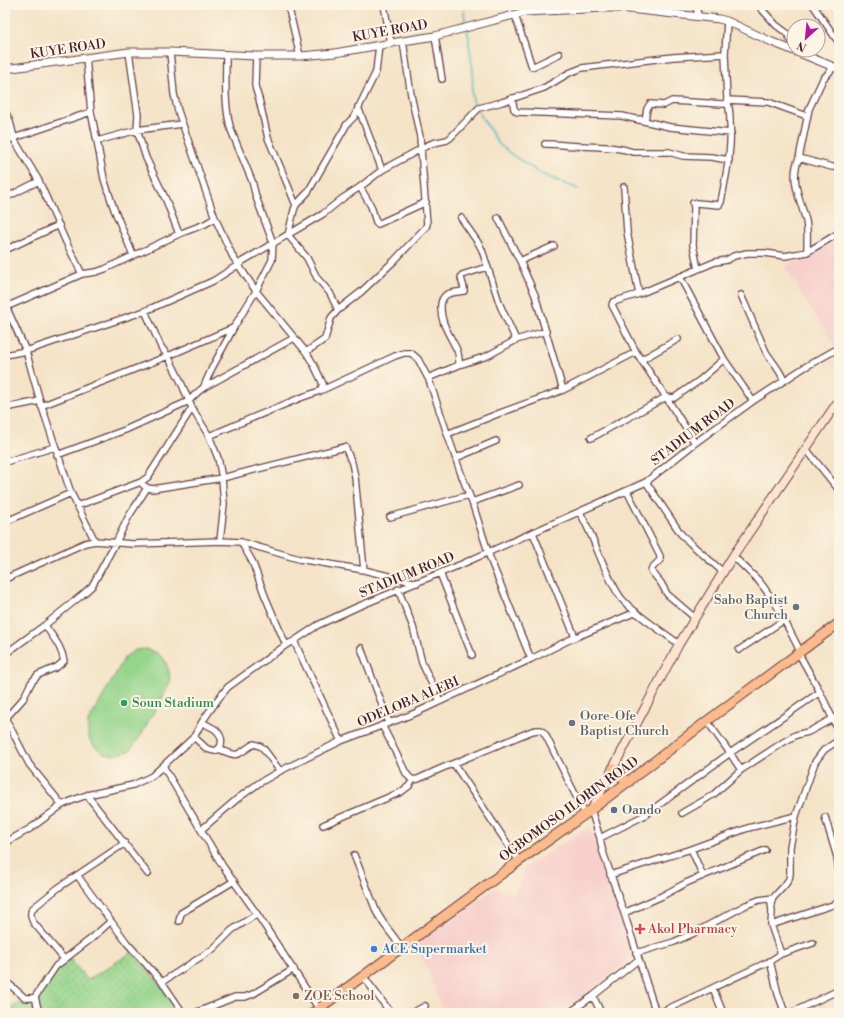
<svg xmlns="http://www.w3.org/2000/svg" width="844" height="1018" font-family="'Libre Bodoni',serif">
	<style>
		.built { fill: #f7d0cc }
		.grass { fill: url(#grass-dots); stroke: #6f7a5b }
		.garden { fill: #94d48b; stroke: #6f7a5b }
		.lines { fill: none; stroke-linecap: round; stroke-linejoin: round }
		.stream { stroke: #46b2c4; stroke-width: 1.5 }
		.minor-casing { stroke: #643c42; stroke-width: 8 }
		.tertiary-casing { stroke: #643c42; stroke-width: 9 }
		.secondary-casing { stroke: #643c42; stroke-width: 10 }
		.trunk-casing { stroke: #643c42; stroke-width: 11 }
		.minor { stroke: #fff; stroke-width: 5.5 }
		.tertiary { stroke: #fff; stroke-width: 7 }
		.secondary { stroke: #fde4d1; stroke-width: 8 }
		.trunk { stroke: #fbbb8d; stroke-width: 9 }
		.worship-dot { fill: #6b7280; stroke: #fcf5e5; stroke-width: 1.5 }
		.leisure-dot { fill: #2e9e5b; stroke: #fcf5e5; stroke-width: 1.5 }
		.service-dot { fill: #5c6f8a; stroke: #fcf5e5; stroke-width: 1.5 }
		.health-dot { fill: #e0444e; stroke: #fcf5e5; stroke-width: 1.5 }
		.shop-dot { fill: #3f7fe0; stroke: #fcf5e5; stroke-width: 1.5 }
		.education-dot { fill: #8d6e63; stroke: #fcf5e5; stroke-width: 1.5 }
		.labels { text-anchor: middle; dominant-baseline: central; stroke-width: 4; stroke-linejoin: round; paint-order: stroke }
		.street-label { font-size: 13px; fill: #4a1f2b; stroke: #fcf5e5 }
		.worship-label { font-size: 13px; fill: #5b616d; stroke: #fcf5e5; text-anchor: end }
		.leisure-label { font-size: 13px; fill: #27864d; stroke: #fcf5e5; text-anchor: start }
		.service-label { font-size: 13px; fill: #4e5e75; stroke: #fcf5e5; text-anchor: start }
		.health-label { font-size: 13px; fill: #be3a42; stroke: #fcf5e5; text-anchor: start }
		.shop-label { font-size: 13px; fill: #366cbe; stroke: #fcf5e5; text-anchor: start }
		.education-label { font-size: 13px; fill: #785e54; stroke: #fcf5e5; text-anchor: start }
	</style>
	<defs>
		<pattern id="grass-dots" width="8" height="8" patternUnits="userSpaceOnUse"><rect width="8" height="8" fill="#94d48b"/><path d="M2 2h.1M6 6h.1" fill="none" stroke="#81b678" stroke-width="1.8" stroke-linecap="round"/></pattern>
	</defs>
	<rect width="100%" height="100%" fill="#fcf5e5"/>
	<filter id="ink" filterUnits="userSpaceOnUse"><feTurbulence type="fractalNoise" baseFrequency=".025" numOctaves="2"/><feDisplacementMap in="SourceGraphic" scale="8" xChannelSelector="R" yChannelSelector="G"/><feConvolveMatrix kernelMatrix="1 2 1 2 8 2 1 2 1" color-interpolation-filters="sRGB"/></filter>
	<filter id="wash" filterUnits="userSpaceOnUse"><feTurbulence type="fractalNoise" baseFrequency=".012" numOctaves="4" result="noise"/><feDisplacementMap in="SourceGraphic" scale="16" xChannelSelector="R" yChannelSelector="G"/><feGaussianBlur stdDeviation="0.9" result="paint"/><feColorMatrix in="noise" values="0 0 0 0 0 0 0 0 0 0 0 0 0 0 0 0 0 1.4 0 .05"/><feComposite in="paint" operator="in"/></filter>
	<g filter="url(#wash)">
		<rect width="100%" height="100%" fill="#f4e3c7"/>
		<path class="built" d="M839,239V345L836,347L803,297L785,266Z
			M590,825L634,955L561,1013H444L417,944L495,888L513,895L525,875L521,871Z"/>
		<path class="grass" d="M132,952C150,972 165,991 180,1013H5L23,1000H34L38,998L53,971L63,961L70,959L88,980Z"/>
		<path class="garden" d="M146,649L157,653L165,660L169,672L170,681L166,691L159,704L150,718L142,734L134,745L129,751L114,755L103,753L92,744L88,736V721L94,712L125,657L135,650Z"/>
		<g class="lines">
			<path class="stream" d="M463,5L466,26
				M467,29L469,38V44L473,71L472,94L474,105L476,108
				M478,111L498,143L511,154L541,174L578,189"/>
		</g>
	</g>
	<g filter="url(#ink)">
		<g class="lines">
			<g class="minor-casing">
				<path id="minor" d="M288,5L300,56
					M384,5L391,43
					M696,5L698,16
					M758,5L776,25L788,34L790,39
					M813,5L839,43
					M525,12L533,5
					M515,15L532,67L559,54
					M435,36L442,79
					M129,52L138,115L137,130L146,158L166,200L179,234
					M170,52L174,94L178,111L215,218L233,257L256,291L306,352L314,365L323,384L320,391
					M256,56L255,85L256,90L259,99L268,138L282,171L293,198L296,205
					M86,58L91,112L97,141L104,179L114,209L133,255
					M512,98L514,109L517,112L622,116L670,127L731,133
					M358,107L382,170
					M5,111L10,122L15,141L39,181L66,242L82,274
					M640,119L645,120L647,109L650,104L664,105L672,101L723,104H725L727,100L768,102L807,116
					M5,141L91,112
					M97,141L137,130L182,124
					M545,144C557,144 570,146 582,146C599,147 616,146 633,152H669L683,156L711,157L729,160
					M799,158L832,167H839
					M360,187L371,206L376,222L378,224L426,202
					M624,187L627,232L639,294
					M5,198L39,181
					M461,218L479,244L482,250L500,305L516,340
					M498,218L520,261L535,295L563,390
					M5,250L59,225
					M807,252C807,242 808,231 806,221C801,201 789,179 799,158L809,109L823,79L834,67
					M520,261L554,246
					M698,269L693,245L694,208L693,203H697L719,205L721,202C726,175 732,150 730,122C730,114 730,108 727,100L725,54L727,21
					M680,277L724,359L753,401
					M741,295L766,352C772,362 780,369 784,381
					M5,304L26,351L40,401L71,493L95,541
					M6,307L82,274L96,272L105,269L179,234L205,224L215,218
					M338,310L330,293L317,278L307,258L288,235L294,210L296,205L308,192L347,124L354,117L376,72L379,45
					M145,311L161,347L168,356L180,380L192,408L209,436L218,458L222,478L224,504L220,541
					M306,352L325,339L331,318L338,310L361,292L394,261L426,227L427,224L420,137L411,95L403,41
					M5,355L26,351L145,311L213,281L238,265L243,261L323,214L343,198L360,187L382,170L428,145L433,143L447,140L450,138L479,108L502,102L544,88L569,73L582,68L673,57L725,54
					M641,360L678,339
					M459,365C459,360 459,354 457,350C450,335 440,323 441,306C441,302 442,298 446,295C450,292 459,292 464,291V288L461,278L462,275L487,267
					M428,378L459,365L487,356L516,340L546,331
					M204,386L212,368L234,327L256,291L272,260L273,243L256,197L252,181L231,130C224,106 226,80 226,54
					M41,406L168,356L233,328
					M5,408L40,401
					M447,434L500,413L563,390L636,352
					M209,436L300,398L320,391L395,356L404,353H411L418,359L429,380L460,471L472,502L491,561L531,659
					M591,438L666,397L674,398L700,380L724,359
					M695,443L666,397L636,352L612,305L613,302L639,294L715,262L727,260L734,256L747,253H765L785,256L807,252L839,233
					M806,449L839,490
					M57,455L125,430L189,401C196,393 202,387 212,383L294,338
					M456,458L496,441
					M5,462L55,447
					M141,482C144,487 147,488 152,489L222,478L345,447L352,463L355,477L364,570
					M646,482L681,534L690,543L723,572
					M627,491L660,556V560L652,568L651,570L652,572L661,583L667,594L695,618
					M472,502L519,485
					M77,506L141,482L148,477L192,408
					M580,512C585,522 590,532 594,542C602,561 609,581 621,598C634,614 662,631 679,644
					M390,517L469,495
					M5,522L71,493
					M533,533L575,637
					M241,542L252,561L265,596L286,645
					M733,556L759,581L765,589L777,606L798,647L799,654L820,692L839,732
					M440,573L472,655
					M5,579L85,543L95,541L133,544L220,541L241,542L299,559L364,570L417,583
					M398,589L413,627L422,663L440,701
					M294,641L341,741
					M361,648L389,723
					M739,650L784,620
					M5,654L45,625L82,595L92,586L116,542L129,516L147,488
					M5,719L23,699L31,683L38,675L57,667L64,661C61,645 53,638 45,625
					M5,720L8,723L29,764L62,805
					M707,721L730,753L741,770
					M382,725L406,773L409,777L413,780L418,779L440,769L532,731L537,730H541L545,734L585,814
					M194,737L207,749L215,751C224,747 223,737 216,730C212,727 206,725 202,722
					M219,749C241,759 236,754 254,744L260,746L263,748L280,771
					M454,764L519,861
					M163,766L222,865L257,914L319,1009
					M87,795L148,874
					M591,810L600,838L602,849L624,913L656,1013
					M682,813L703,801L714,794L741,770L782,743L796,735L808,732L812,730L832,719
					M825,817L837,857L839,873
					M323,825L401,792L409,786L413,780
					M201,830L237,799L259,783L280,771L341,741L413,714L531,659L569,640L636,612
					M600,838L645,815L730,753L820,692
					M5,843L31,828L62,805L76,799L87,795L133,785L152,776L194,737L202,722L218,699L228,687L286,645L294,641L318,625L357,607L462,564L646,482L695,443L753,401L805,367L839,348
					M691,849L703,876
					M354,855L377,913L384,924L402,948
					M77,875L127,943L162,982L183,1013
					M610,875L691,849L748,828L796,816
					M624,913L662,896L686,883L765,850
					M179,921L181,913L234,881
					M771,925L839,903
					M636,953L674,942L694,933L746,905L759,900L773,898
					M781,954L771,925L772,911L771,903L773,898L785,885L789,879L790,874V847L796,816L815,762L824,750L839,740
					M64,959L33,922C31,917 30,914 32,909L58,888L125,843
					M770,961L778,994L785,1013
					M363,976L391,1013
					M162,982L213,949L232,930L257,914
					M9,984L25,998H32L35,997L56,966L92,938L111,921
					M713,988L723,1013
					M593,996L601,1013
					M35,997L39,1013
					M195,1013L235,997H245L253,994L294,969
					M412,1013L425,1006
					M569,1013L593,996L638,960
					M659,1013L770,961L781,954L813,943
					M791,1013L839,990"/>
			</g>
			<g class="tertiary-casing">
				<path id="tertiary" d="M5,69L129,52H170L256,56H300L335,53L403,41L435,36L525,12L605,8H620L719,19L727,21L772,42L839,69"/>
			</g>
			<g class="secondary-casing">
				<path id="secondary" d="M592,809L613,768L679,644L733,556L839,400"/>
			</g>
			<g class="trunk-casing">
				<path id="trunk" d="M613,768L617,774L629,782
					M313,1013L519,861L591,810L707,721L839,623"/>
			</g>
			<use href="#minor" class="minor"/>
			<use href="#tertiary" class="tertiary"/>
			<use href="#secondary" class="secondary"/>
			<use href="#trunk" class="trunk"/>
		</g>
	</g>
	<g class="worship-dot">
		<circle cx="796" cy="607" r="4"/>
		<circle cx="572" cy="723" r="4"/>
	</g>
	<circle class="leisure-dot" cx="124" cy="703" r="4"/>
	<circle class="service-dot" cx="614" cy="810" r="4"/>
	<path class="health-dot" d="M638 923h4v4h4v4h-4v4h-4v-4h-4v-4h4z"/>
	<circle class="shop-dot" cx="374" cy="949" r="4"/>
	<circle class="education-dot" cx="296" cy="996" r="4"/>
	<g class="labels">
		<g class="street-label">
			<text transform="translate(390 31) rotate(-10)">KUYE ROAD</text>
			<text transform="translate(68 49) rotate(-8)">KUYE ROAD</text>
			<text transform="translate(693 432) rotate(-37)">STADIUM ROAD</text>
			<text transform="translate(407 575) rotate(-22)">STADIUM ROAD</text>
			<text transform="translate(408 702) rotate(-23)">ODELOBA ALEBI</text>
			<text transform="translate(569 809) rotate(-36)">OGBOMOSO ILORIN ROAD</text>
		</g>
		<g class="worship-label">
			<text x="788" y="600">Sabo Baptist<tspan x="788" dy="15">Church</tspan></text>
			<text x="580" y="716" text-anchor="start">Oore-Ofe<tspan x="580" dy="15">Baptist Church</tspan></text>
		</g>
		<g class="leisure-label">
			<text x="132" y="703">Soun Stadium</text>
		</g>
		<g class="service-label">
			<text x="622" y="810">Oando</text>
		</g>
		<g class="health-label">
			<text x="648" y="929">Akol Pharmacy</text>
		</g>
		<g class="shop-label">
			<text x="382" y="949">ACE Supermarket</text>
		</g>
		<g class="education-label">
			<text x="304" y="996">ZOE School</text>
		</g>
	</g>
	<rect width="844" height="1018" fill="none" stroke="#fcf5e5" stroke-width="20"/>
	<g transform="translate(806 38) rotate(207)"><circle r="19" fill="#fcf5e5" stroke="#b59f9b"/>
	<path d="M0-3L7 15L0 10L-7 15Z" fill="#b5179e"/>
	<text y="-6" font-size="11" font-weight="bold" text-anchor="middle" fill="#4a1f2b">N</text>
	</g>
</svg>
